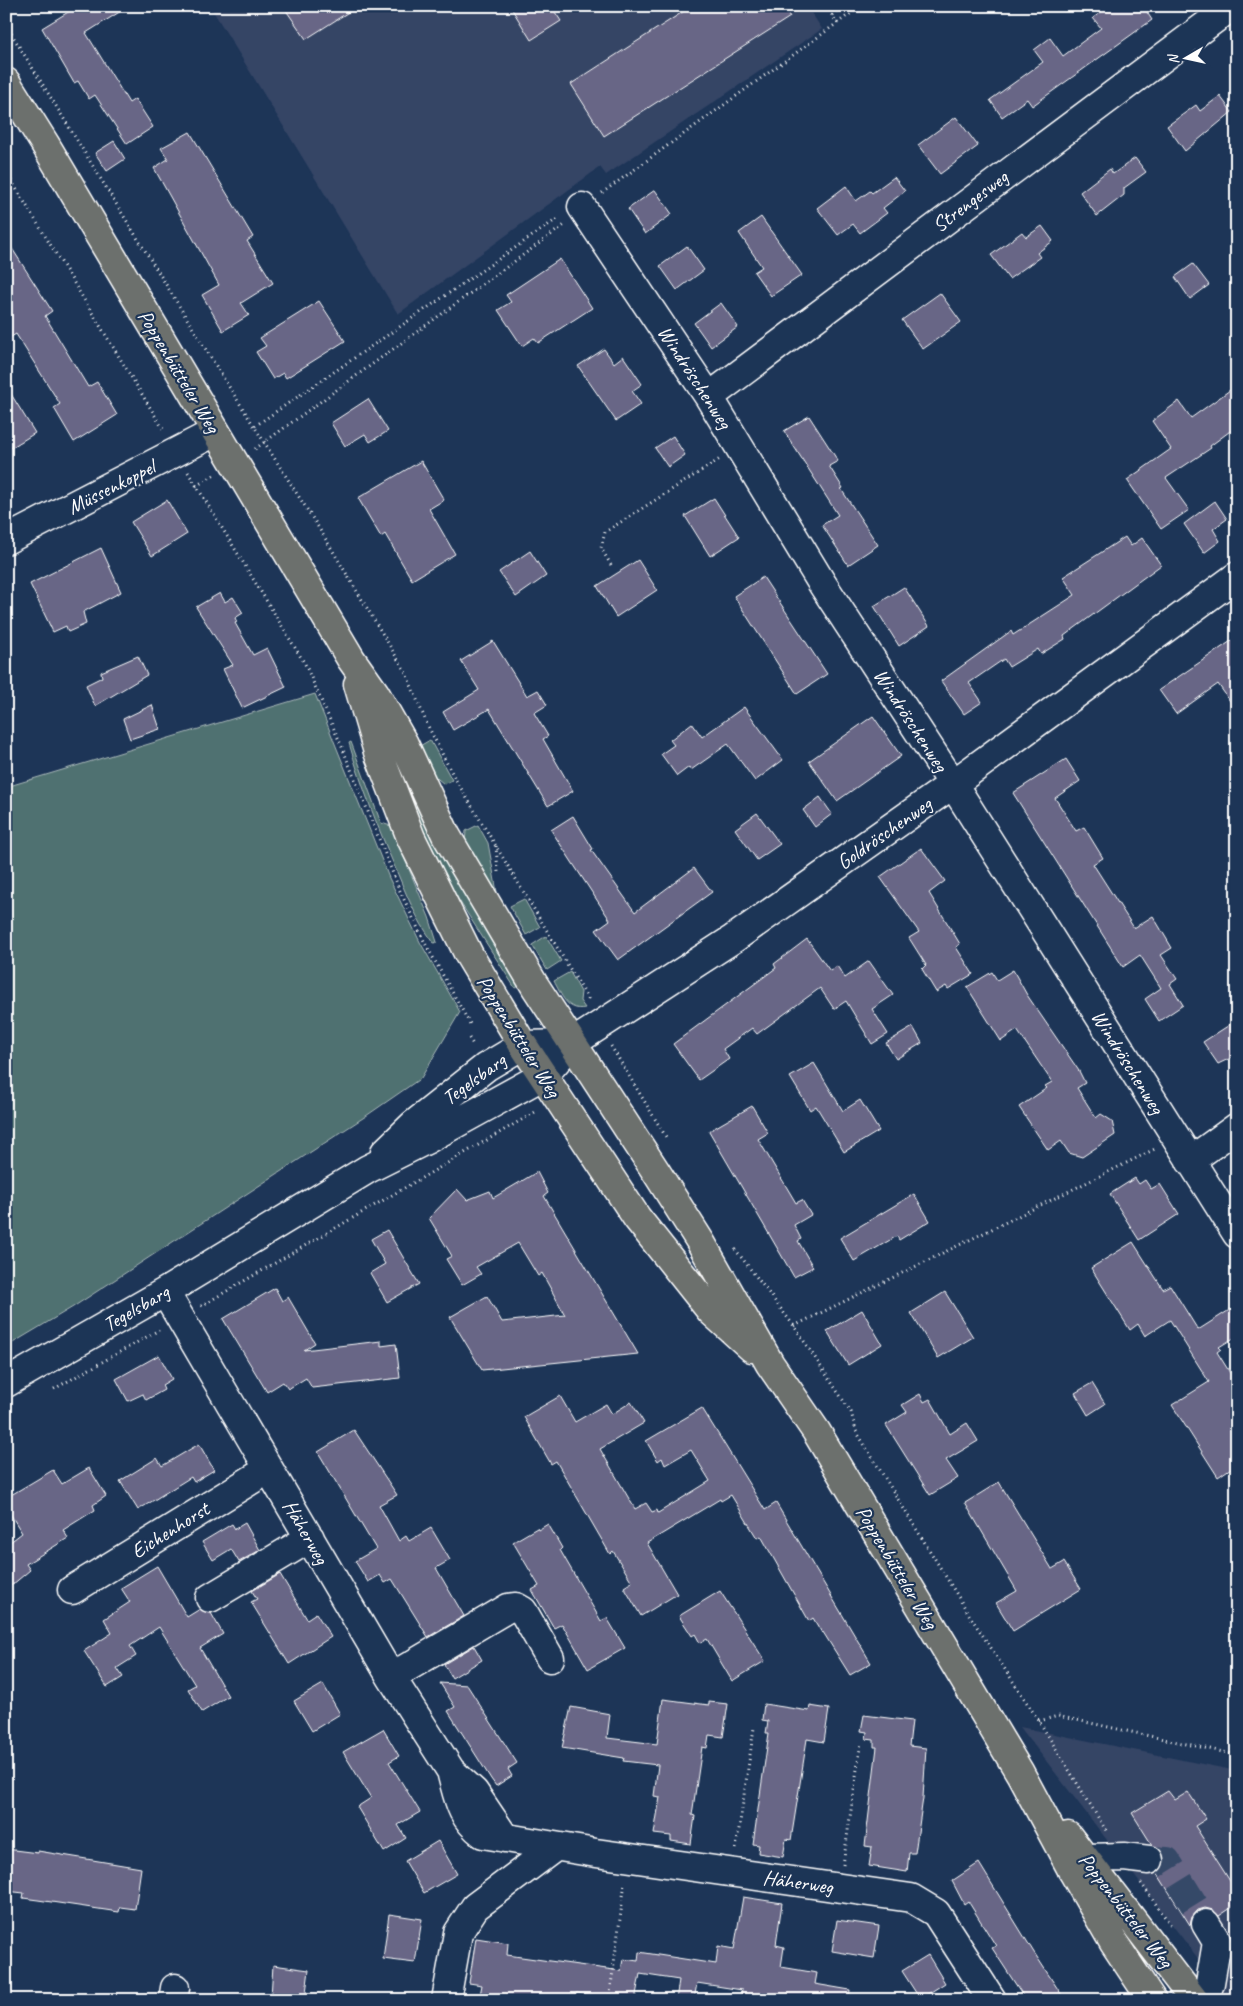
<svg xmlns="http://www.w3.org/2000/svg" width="1243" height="2006" font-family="Caveat,sans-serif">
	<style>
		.built { fill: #344465 }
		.green { fill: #507171; stroke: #a8b8b8 }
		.building { fill: #686686; stroke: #fff }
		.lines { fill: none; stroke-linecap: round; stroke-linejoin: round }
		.minor-tunnel { stroke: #344968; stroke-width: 28; stroke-dasharray: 28 14; stroke-linecap: butt }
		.minor-casing { stroke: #fff; stroke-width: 31 }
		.major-casing { stroke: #fff; stroke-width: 31 }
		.path { stroke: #fff; stroke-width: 3; stroke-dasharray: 1 4; stroke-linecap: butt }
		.minor { stroke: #1d3557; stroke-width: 28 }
		.major { stroke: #6c706d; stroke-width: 28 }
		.labels { text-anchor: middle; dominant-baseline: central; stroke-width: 4.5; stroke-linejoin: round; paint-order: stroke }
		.street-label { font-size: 21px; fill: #fff; stroke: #1d3557 }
	</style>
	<rect width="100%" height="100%" fill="#1d3557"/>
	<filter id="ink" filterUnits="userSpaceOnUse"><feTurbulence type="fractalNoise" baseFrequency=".02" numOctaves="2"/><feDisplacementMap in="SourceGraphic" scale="10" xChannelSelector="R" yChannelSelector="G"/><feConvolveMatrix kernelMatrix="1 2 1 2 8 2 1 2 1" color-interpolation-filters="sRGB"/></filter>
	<g filter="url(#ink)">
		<path class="built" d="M210,6H807L822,29L606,175L600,167L398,314Z
			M1020,1727L1237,1771V2000H1230Z"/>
		<path class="green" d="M315,694L389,878L420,942L460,1012L421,1078L366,1116L73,1307L6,1347V787Z
			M430,740L452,780L444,784L427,770L418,747Z
			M351,742L381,823L391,826L429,917L437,942L434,943C416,920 405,891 394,865C377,825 361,785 349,743Z
			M393,751L520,986L515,988L435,863L392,754Z
			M478,825L488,843L497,892H494L465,843L466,831Z
			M524,899L540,927L526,935L510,906Z
			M546,936L561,961L547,970L532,945Z
			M570,972L581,992L580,1001L585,1008C567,1012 561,994 554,981Z"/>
		<path class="building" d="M78,6H129L86,33L129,103L135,99L153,127L127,144L95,95L89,99L78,81L74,83L42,28Z
			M283,6H358L306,39Z
			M510,6H551L561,21L531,40Z
			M692,6H783L790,17L604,136L571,84Z
			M1110,6H1143L1152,20L1032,106L1027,99L1002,117L990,100L1043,62L1034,50L1050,38L1063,56L1101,28L1093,18Z
			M1220,96L1232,112L1185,151L1167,126L1196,105L1200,111Z
			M956,117L978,146L940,174L918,145Z
			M190,132L253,237L247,241L273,283L241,303L249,315L223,331L202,295L219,285L154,168L168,159L161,148Z
			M114,141L125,159L107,171L95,153Z
			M1135,158L1146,172L1124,188V195L1097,216L1080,192L1110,169L1113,174Z
			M894,177L905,191L883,208L887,213L860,233L853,224L838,235L817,208L846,186L856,201L870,191L872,193Z
			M655,190L672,214L645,234L628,209Z
			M761,217L802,275L771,296L754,272L762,267L739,233Z
			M1042,226L1053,241L1037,253L1040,257L1009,279L991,255L1022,232L1026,237Z
			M6,239L52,311L45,316L88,387L97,382L117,415L74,442L54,408L60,404L16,334L6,340Z
			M687,246L704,270L677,290L660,266Z
			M560,259L592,308L538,343L534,338L522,346L498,310L511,302L506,295Z
			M1193,264L1209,285L1190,299L1175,277Z
			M940,293L961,322L923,349L902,320Z
			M319,301L345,341L286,378L283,373L273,379L256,352L266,346L260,338Z
			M721,303L738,327L711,347L694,323Z
			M604,349L614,363L623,356L642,384L632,391L641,404L616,421L578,366Z
			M1237,385V426L1210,446L1211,448L1166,478L1189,510L1161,529L1127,480L1171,449L1152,421L1179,401L1191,418Z
			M6,386L35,433L6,451Z
			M368,399L388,431L370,442L365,434L345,446L331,423Z
			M809,416L838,461L829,466L843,488L841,489L878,545L848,565L822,525L838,515L784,431Z
			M673,436L685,455L668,467L655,448Z
			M421,461L444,500L429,509L455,554L412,580L385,534L381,537L358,498Z
			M714,498L739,537L710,556L685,516Z
			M167,500L187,534L152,556L131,522Z
			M1215,501L1227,519L1213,529L1220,541L1204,553L1184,524Z
			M1125,537L1131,546L1142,538L1161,565L1064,636L1065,639L1041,654L1038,649L1009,667L1004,659L969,683L982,702L964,714L941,681L1011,631L1013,635L1075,595L1063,577Z
			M101,548L121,592L83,612L86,624L68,632L66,626L53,632L30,584Z
			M530,551L546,576L516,597L499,572Z
			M638,560L657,590L616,617L597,586Z
			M763,577L827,674L797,694L734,596Z
			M904,587L929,626L899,646L874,606Z
			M220,593L225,602L233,597L243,613L235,618L237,622L235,623L253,655L267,648L286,687L242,708L223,669L233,665L196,607Z
			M1237,637V711L1218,684L1176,714L1159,690Z
			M493,641L527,696L538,690L547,705L534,713L548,736L543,739L573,791L548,806L489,709L453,730L443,712L479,690L461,661Z
			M138,656L147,675L95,706L86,685L102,677L101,672Z
			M152,705L160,729L130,739L123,719Z
			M744,707L783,760L755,781L728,744L691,770L689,767L677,776L661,754L674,745L670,740L692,723L702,737Z
			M873,716L901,756L837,801L809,761Z
			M1066,759L1080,781L1055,798L1076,831L1084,827L1103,858L1093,864L1134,928L1153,916L1172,948L1161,955L1177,979L1170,984L1183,1005L1159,1021L1145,999L1161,988L1140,955L1123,967L1013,793Z
			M820,797L832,814L815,827L803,810Z
			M757,813L780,844L757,860L735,829Z
			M573,816L593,849L591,850L635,912L694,868L712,892L618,960L596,930L610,920L551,830Z
			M921,848L945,881L929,893L960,944L956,947L973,974L948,989L946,986L936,992L922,969L926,965L909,938L919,932L880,877Z
			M807,939L830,971L837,966L845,978L869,961L893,995L872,1009L888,1034L872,1044L846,1001L834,1009L820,988L757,1034L752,1028L723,1049L729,1059L699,1080L673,1044L776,968L774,964Z
			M1013,970L1027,995L1079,1071L1085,1083L1077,1088L1096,1118L1101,1114L1112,1121L1115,1135L1082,1157L1069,1153L1061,1141L1048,1150L1019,1107L1047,1088L1045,1086L1052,1082L1017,1030L1001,1041L967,987L992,972L997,980Z
			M1237,1020V1055L1218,1064L1203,1042Z
			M913,1027L922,1043L896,1059L886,1043Z
			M814,1063L843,1111L860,1100L879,1131L844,1152L816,1106L810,1110L790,1077Z
			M752,1106L768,1133L758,1139L796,1203L802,1200L811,1215L794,1225L801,1239L798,1241L813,1267L794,1277L709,1131Z
			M537,1172L548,1193L544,1196L638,1354L482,1370L450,1317L487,1296L502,1322L565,1315L542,1273L538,1276L518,1243L476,1267L481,1274L462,1285L446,1259L452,1256L429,1218L457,1189L467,1200L490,1191L493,1198Z
			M1135,1178L1139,1184L1145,1180L1151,1189L1160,1184L1179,1214L1139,1240L1110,1194Z
			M914,1194L930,1221L899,1240L897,1236L854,1261L840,1238Z
			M387,1230L419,1284L387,1302L370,1273L385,1264L371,1239Z
			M1133,1242L1163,1289L1170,1285L1198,1330L1231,1309L1237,1319V1336L1219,1347L1221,1349L1217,1352L1237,1384V1464L1218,1477L1172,1405L1209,1382L1170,1320L1145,1336L1138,1324L1130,1330L1091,1268Z
			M275,1288L282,1301L288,1297L315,1343L304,1350L381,1341V1346L396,1344L400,1378L312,1388L306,1378L288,1389L283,1382L267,1392L223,1319Z
			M945,1292L973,1337L938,1358L911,1313Z
			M862,1310L882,1344L848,1365L827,1331Z
			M159,1355L172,1379L162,1385L164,1390L146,1400L143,1394L128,1401L116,1379Z
			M1092,1383L1105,1404L1088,1415L1075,1393Z
			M920,1394L924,1402L930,1399L950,1434L967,1423L978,1441L946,1460L958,1478L930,1495L886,1425L907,1412L902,1405Z
			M560,1396L575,1422L606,1404L612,1414L631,1402L644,1423L600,1449L635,1509L646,1503L652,1512L657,1510L658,1513L710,1481L691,1450L665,1465L662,1458L658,1461L646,1441L702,1408L765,1510L776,1503L871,1663L850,1675L823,1632L822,1633L813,1618L809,1621L761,1536L757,1538L731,1495L721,1501L720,1499L647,1543L677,1594L641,1616L624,1587L632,1582L613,1551L610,1554L556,1461L551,1464L524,1417Z
			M354,1430L397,1495L379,1505L399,1541L406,1536L409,1541L431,1528L450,1560L436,1568L464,1616L428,1637L392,1579L385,1583L380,1575L368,1582L355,1561L376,1549L318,1452Z
			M199,1444L214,1470L194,1482L191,1477L138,1510L120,1481L157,1458L162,1466Z
			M89,1468L106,1496L93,1505L95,1510L63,1530L68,1538L26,1564L30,1570L6,1590V1541L9,1543L22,1533L6,1507V1498L53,1470L62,1484Z
			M999,1482L1052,1569L1064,1562L1081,1589L1013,1631L996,1603L1017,1591L965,1503Z
			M245,1523L260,1550L239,1562L231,1549L213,1560L202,1542L232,1524L235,1529Z
			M548,1524L562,1548L560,1550L601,1621L607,1618L625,1648L588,1669L562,1624L554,1628L532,1590L539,1586L513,1542L537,1528L538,1530Z
			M157,1566L187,1617L200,1609L211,1613L223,1634L200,1648L228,1696L202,1712L188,1689L195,1685L159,1627L130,1646L136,1656L117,1668L123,1677L107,1687L84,1651L112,1633L104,1619L130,1602L121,1588Z
			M280,1574L307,1619L316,1613L331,1637L289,1664L251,1602L257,1599L252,1591Z
			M720,1591L765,1661L732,1681L707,1639L700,1643L695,1634L692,1636L679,1616Z
			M474,1646L482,1660L452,1678L444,1664Z
			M440,1683L467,1685L517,1763L508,1769L512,1776L496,1786L491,1779L448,1711L455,1707Z
			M323,1684L340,1714L312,1731L294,1701Z
			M663,1699L709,1705V1702L728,1704L723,1737L709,1735L707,1748L702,1747L692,1815L695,1816L691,1844L671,1841V1836L654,1834L660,1797L654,1796L658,1765L623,1761L624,1758L562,1748L571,1707L610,1714L607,1738L657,1744Z
			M764,1704L809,1711L810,1706L829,1709L824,1742L807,1739L791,1840L786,1839L783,1857L758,1853L759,1845L753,1844L769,1733H766L768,1721L762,1720Z
			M864,1715L912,1721L909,1746L926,1748L923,1798L915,1853H909L907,1872L869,1866L872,1847L865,1846L877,1747H874V1740L866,1739L867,1732L861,1731Z
			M383,1729L399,1756L389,1762L420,1812L398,1825L406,1838L384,1852L357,1807L371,1798L343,1752Z
			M1168,1791L1175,1800L1188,1792L1206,1819L1195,1826L1237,1892V1904L1219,1916L1213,1910L1205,1908L1198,1910L1192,1917L1190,1925L1157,1873L1164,1862L1163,1853L1152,1845L1132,1813Z
			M438,1841L457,1874L424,1893L405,1861Z
			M6,1849L38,1853V1851L141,1868L135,1909L120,1907L119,1912L38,1900L23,1898L24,1893L6,1891Z
			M979,1863L1033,1951L1065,2000H1026L992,1948L996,1946L968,1901L964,1904L952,1881Z
			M743,1897L782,1903L776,1945L784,1947L781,1967L817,1973L815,1984L850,1990L849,2000H763L741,1996L742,1990L697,1983L694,2000H676L679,1980L640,1974L635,2000L576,1993V2000H479L482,1985L469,1983L476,1938L508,1943L507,1955L621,1971L623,1959L638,1961L639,1952L716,1964L718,1946L734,1949Z
			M389,1914L422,1919L415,1963L383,1959Z
			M837,1920L879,1926L874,1958L832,1951Z
			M928,1955L945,1983L920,1999L902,1971Z
			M273,1965L309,1970L305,2000H273L271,1997Z"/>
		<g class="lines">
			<path class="minor-tunnel" d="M1149,1860L1167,1861L1206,1924"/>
			<g class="minor-casing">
				<path id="minor" d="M582,207L709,397L823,585L953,784L1237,1234
					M709,397L1232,6
					M6,540L215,432
					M385,1152L413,1125L486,1067L523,1045L571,1044
					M1190,1161L1237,1127
					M165,1292L391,1677L451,1771L474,1792L505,1838
					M6,1383L165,1292L368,1169L426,1140L544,1075L571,1044L733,939L953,784L1237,576
					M72,1590L269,1469
					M210,1598L310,1538
					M391,1677L508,1608L516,1607L523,1611L550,1658
					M452,1775C459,1801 461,1817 483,1834L596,1853L911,1898L936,1913L992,2000
					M1072,1870L1086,1858L1124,1857L1149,1860
					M173,2000L175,1988
					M446,2000L458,1933L475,1907L555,1847
					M1204,2000L1210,1983L1217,1942L1206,1924"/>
			</g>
			<g class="major-casing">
				<path id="major" d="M6,82L45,144L351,659L375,693L404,744L446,835L535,986L655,1170L700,1241L770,1364L816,1431L1020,1773L1072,1870L1114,1943L1152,2000
					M358,684L378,752L411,838L469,955L523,1045L637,1218L711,1311L752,1348
					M1068,1836L1194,2000"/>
			</g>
			<path class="path" d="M826,6L838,24
				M832,15L843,6
				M6,25L226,382L322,533L406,673L427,724L453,775L590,1002
				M6,172L165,432
				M602,193L861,6
				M255,426L560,217
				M255,449L566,224
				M188,472L305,664L342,747L400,891L425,943L470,1024
				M196,486L214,475
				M611,565L601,548L605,532L720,459
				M496,846L498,872
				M469,1038L474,1046
				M611,1046L666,1137
				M735,1249L794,1326L851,1412L856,1431L970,1616L1039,1721L1107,1832
				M201,1306L537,1111
				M794,1326L1155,1149
				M54,1389L159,1330
				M1039,1721L1058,1716L1237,1755
				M736,1849L754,1728
				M843,1865L861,1742
				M1141,1883L1172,1927
				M609,2000L625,1882"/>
			<use href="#minor" class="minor"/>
			<use href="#major" class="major"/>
		</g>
	</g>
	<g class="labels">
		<g class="street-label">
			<text transform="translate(970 201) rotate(-37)">Strengesweg</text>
			<text transform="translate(179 371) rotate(59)">Poppenbütteler Weg</text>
			<text transform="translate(695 377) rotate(57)">Windröschenweg</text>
			<text transform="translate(111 487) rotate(-27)">Müssenkoppel</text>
			<text transform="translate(911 720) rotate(57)">Windröschenweg</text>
			<text transform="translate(884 833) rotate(-35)">Goldröschenweg</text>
			<text transform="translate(519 1036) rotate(58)">Poppenbütteler Weg</text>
			<text transform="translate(1128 1062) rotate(58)">Windröschenweg</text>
			<text transform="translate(474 1079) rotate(-36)">Tegelsbarg</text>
			<text transform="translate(136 1308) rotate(-30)">Tegelsbarg</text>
			<text transform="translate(170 1530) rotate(-32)">Eichenhorst</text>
			<text transform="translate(306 1532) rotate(60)">Häherweg</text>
			<text transform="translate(897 1567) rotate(59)">Poppenbütteler Weg</text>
			<text transform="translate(798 1882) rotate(8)">Häherweg</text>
			<text transform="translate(1126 1910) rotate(52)">Poppenbütteler Weg</text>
		</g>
	</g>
	<rect width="1243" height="2006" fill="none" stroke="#1d3557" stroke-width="25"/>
	<rect x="12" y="12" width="1218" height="1981" fill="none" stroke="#fff" stroke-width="2" filter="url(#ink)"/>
	<g transform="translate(1186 58) rotate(261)" stroke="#1d3557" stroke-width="4" paint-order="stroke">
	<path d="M0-4L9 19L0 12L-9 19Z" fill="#ffffff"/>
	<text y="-8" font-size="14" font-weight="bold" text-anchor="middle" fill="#ffffff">N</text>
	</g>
</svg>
